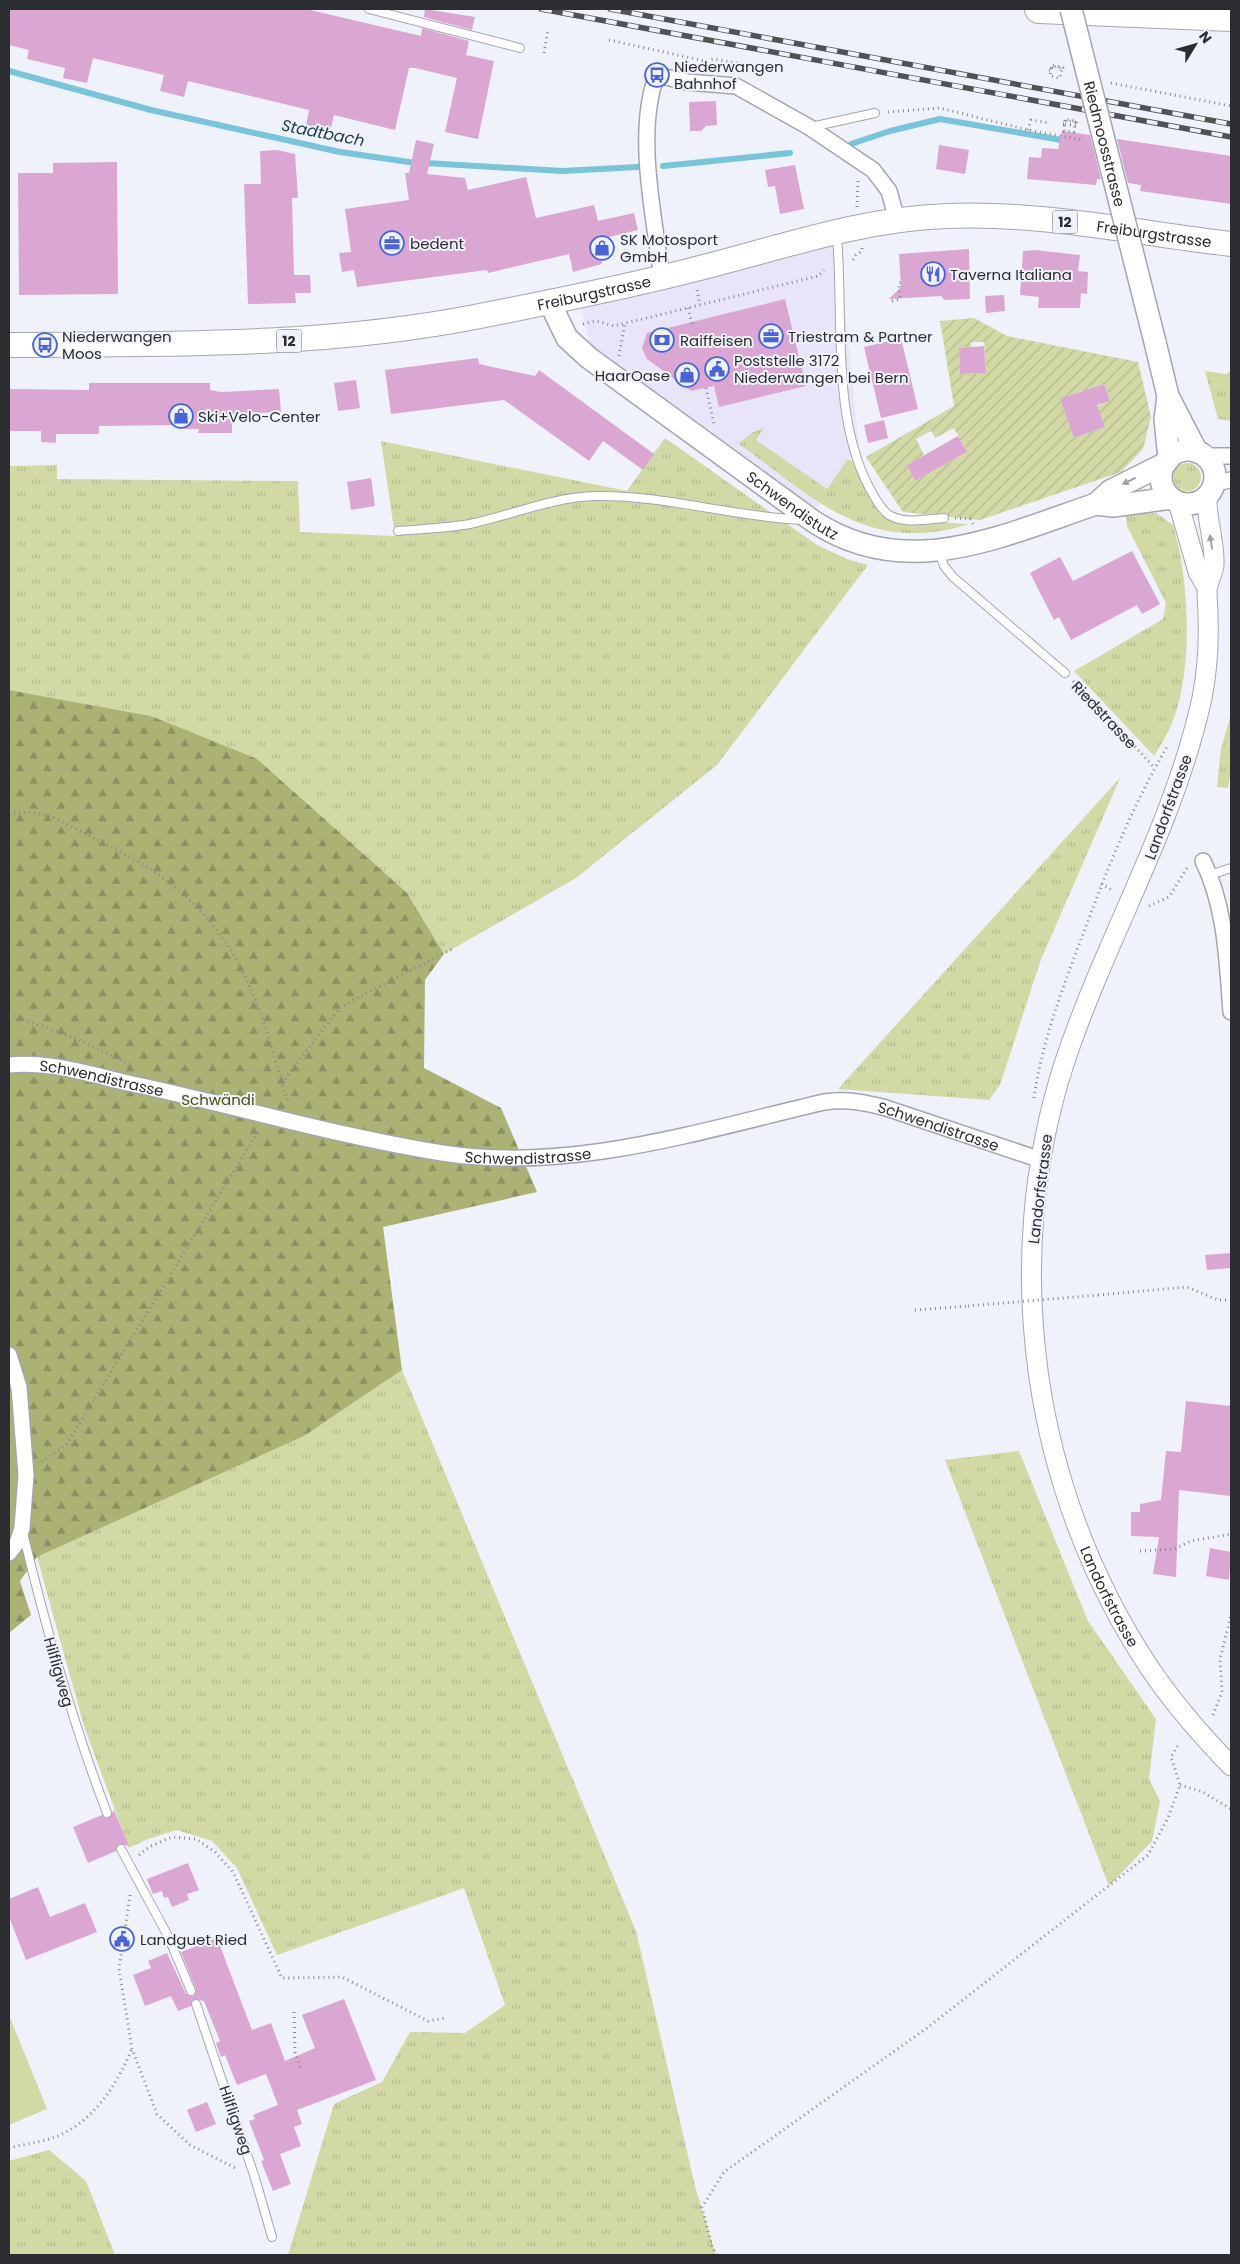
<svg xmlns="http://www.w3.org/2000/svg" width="1240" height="2264" font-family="Poppins,sans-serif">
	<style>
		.commercial { fill: #e8e5fb }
		.grass { fill: url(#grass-tufts) }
		.forest { fill: url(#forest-firs) }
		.park { fill: #d2d9a5 }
		.garden { fill: url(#garden-furrows); fill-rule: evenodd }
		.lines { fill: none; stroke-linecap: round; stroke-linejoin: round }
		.stream { stroke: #76c5da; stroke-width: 6 }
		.building { fill: #daa6d2 }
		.service-casing { stroke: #a4a6af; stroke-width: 10 }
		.minor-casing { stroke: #a4a6af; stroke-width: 18 }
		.tertiary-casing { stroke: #a4a6af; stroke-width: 21 }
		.secondary-casing { stroke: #a4a6af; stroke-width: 24 }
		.primary-casing { stroke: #a4a6af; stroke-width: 26 }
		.motorway-casing { stroke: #a4a6af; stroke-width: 30 }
		.path { stroke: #87888e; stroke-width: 3; stroke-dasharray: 1 4; stroke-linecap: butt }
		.service { stroke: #fff; stroke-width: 8 }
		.minor { stroke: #fff; stroke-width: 15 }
		.tertiary { stroke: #fff; stroke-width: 19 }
		.secondary { stroke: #fff; stroke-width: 21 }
		.primary { stroke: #fff; stroke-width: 24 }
		.motorway { stroke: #fff; stroke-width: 28 }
		.rail-casing { stroke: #505256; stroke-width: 5.5 }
		.rail { stroke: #eff2fb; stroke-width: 4; stroke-dasharray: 11; stroke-linecap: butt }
		.secondary-bridge-casing { stroke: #a4a6af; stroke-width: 24; stroke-linecap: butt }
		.path-bridge { stroke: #87888e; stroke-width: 3; stroke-dasharray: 1 4; stroke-linecap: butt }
		.secondary-bridge { stroke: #fff; stroke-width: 21 }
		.oneway { fill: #a0a0a2 }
		.labels { text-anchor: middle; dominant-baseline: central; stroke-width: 4; stroke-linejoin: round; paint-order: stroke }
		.shield { fill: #eff2fb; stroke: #66686d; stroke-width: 1 }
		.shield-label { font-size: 14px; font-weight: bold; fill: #2c2d30 }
		.poi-label { font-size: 15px; fill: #2c2d30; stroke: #eff2fb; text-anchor: start }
		.street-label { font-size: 15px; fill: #2c2d30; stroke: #eff2fb }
		.park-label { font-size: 15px; fill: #494f02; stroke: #eff2fb }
		.water-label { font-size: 16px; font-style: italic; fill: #183d47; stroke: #eff2fb }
	</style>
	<defs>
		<pattern id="grass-tufts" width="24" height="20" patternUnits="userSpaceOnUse" patternTransform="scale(1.25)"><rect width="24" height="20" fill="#d2d9a5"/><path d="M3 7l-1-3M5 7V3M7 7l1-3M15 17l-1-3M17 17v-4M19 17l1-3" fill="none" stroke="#b4bb8e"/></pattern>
		<pattern id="forest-firs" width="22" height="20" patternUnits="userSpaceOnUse" patternTransform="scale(1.25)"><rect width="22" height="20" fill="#abb274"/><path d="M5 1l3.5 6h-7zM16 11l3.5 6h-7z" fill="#8b9160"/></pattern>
		<pattern id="garden-furrows" width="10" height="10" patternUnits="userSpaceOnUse" patternTransform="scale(1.25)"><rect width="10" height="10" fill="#d2d9a5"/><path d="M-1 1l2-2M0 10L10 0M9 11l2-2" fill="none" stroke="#b4bb8e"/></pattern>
	</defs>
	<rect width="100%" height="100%" fill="#eff2fb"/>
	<path class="commercial" d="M837,231L859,446L814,511L590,344L575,283Z"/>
	<path class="grass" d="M1205,371L1226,374L1231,371V421L1218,419Z
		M764,428L756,440L827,489L847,460H851L864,484L887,519L969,524C868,556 815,499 739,444L751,433Z
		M665,438L817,545L847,559L868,565L717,765L576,878L444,954L407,893L344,839L151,716L9,690V466L57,465V479L298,481L300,532L395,536L381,441L627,491Z
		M1173 477a14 14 0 1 1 28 0a14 14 0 1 1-28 0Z
		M1146,512L1156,513L1173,525C1189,578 1193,662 1175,715C1170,730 1162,743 1154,756L1074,671L1163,619L1166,603L1127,526L1126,516Z
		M1231,714V771L1228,788L1217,787L1221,748Z
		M1120,778L1040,962L1000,1085L989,1100L838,1089Z
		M402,1370L636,1931L695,2186L716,2255H288L334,2104L382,2082L410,2032L465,2033L505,2005L464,1888L277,1955L237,1868L212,1841L177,1830L148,1839L129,1848L84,1726L37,1557L304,1436Z
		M1019,1451L1088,1621L1156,1719L1149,1779L1160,1801L1152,1841L1109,1886L945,1460Z
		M49,2150L86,2181L115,2255H9V2161Z"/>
	<path class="forest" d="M9,690L151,716L257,759L407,893L444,954L425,980L424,1068L501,1108L537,1192L383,1227L402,1370L304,1436L37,1557L20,1581L31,1615L9,1633Z"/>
	<path class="park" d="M9,2015L47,2109L9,2125Z"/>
	<path class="garden" d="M974,318L1007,336L1138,362L1151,417L1143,449L1121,472L980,520L903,512L866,457L954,406L940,321ZM971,342H984L986,373L960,374L959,348L971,347ZM1104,384L1110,401L1097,406L1105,427L1074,438L1061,399ZM954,428L967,452L915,481L907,465L924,455L916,439L931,431L935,438Z"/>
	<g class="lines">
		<path class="stream" d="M9,71L151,110L340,152L409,162L562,171L638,167
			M851,144L890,131L940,119L1067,141
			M663,166L790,153"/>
	</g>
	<path class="building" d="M9,9H306L421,36L422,28L469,41L466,55L494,61L478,139L445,132L457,78L415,68H409L395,130L334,115L330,132L306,126L309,110L188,81L184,97L160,91L164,75L93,58L87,83L63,78L65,68L27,59L29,50L9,45Z
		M425,9L475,17L472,30L424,17Z
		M716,101L717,125L706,126L701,131H690L689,102Z
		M1062,131L1090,135L1101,179H1097L1096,185L1027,179L1029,157L1041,158L1042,148L1058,149Z
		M1117,139L1231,156V204L1140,191L1141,185L1128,183Z
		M416,140L434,144L427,174L465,178L468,190L526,177L536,218L594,205L598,221L634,213L638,230L597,240L602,264L573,272L569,254L488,273L487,270L357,287L354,270L342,272L339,253L351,252L345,209L409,200L405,173H409Z
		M939,145L969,150L965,174L936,169Z
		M277,150L295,154L298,198H292L294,275H310L311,293H295L296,303L248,304L244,184H261L260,151Z
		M117,162L118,294L19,295L18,173H53V163Z
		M795,165L804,209L780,214L775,186L768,187L765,170Z
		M969,249L970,299L944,300L941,296L889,299L901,287L899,254Z
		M1035,250L1080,255L1078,271L1088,272L1087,294L1081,293L1080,308H1038L1039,297L1020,295L1023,251Z
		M1004,295L1005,311L986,313L985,296Z
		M785,299L806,386L719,407L714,386L691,391L647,359L642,348L647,333Z
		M901,338L918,409L881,418L864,347Z
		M984,346L986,373L960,374L959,348Z
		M478,358L479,364L535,376L539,370L654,454L643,470L603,441L589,461L504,400L391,414L385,370Z
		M356,380L360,408L338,411L334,383Z
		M89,383H210V390L221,392L279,389L281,412L232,414V433H198L199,429H184V425L99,426V434H56V443L41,442V431H9V389L89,390Z
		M1104,384L1110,401L1097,405L1105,427L1074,438L1060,399Z
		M884,420L888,438L868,443L864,425Z
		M958,436L967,452L915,481L907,465Z
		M371,478L375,506L351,510L347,482Z
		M1132,551L1160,604L1142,614L1137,605L1071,640L1059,617L1054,620L1030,573L1060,557L1073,581Z
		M1231,1253V1268L1207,1270L1205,1255Z
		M1186,1401L1231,1406V1496L1179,1490L1176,1577L1153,1574L1159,1537L1131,1536V1512H1140V1504L1161,1500L1166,1451L1181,1452Z
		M1210,1548L1231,1552L1229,1580L1206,1576Z
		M114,1810L129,1846L119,1844L116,1851L88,1863L73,1827L102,1815L109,1818Z
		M188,1863L199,1890L187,1894L189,1900L172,1907L168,1897L164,1898L162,1891L153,1894L147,1879Z
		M38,1887L50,1917L85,1903L97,1932L26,1960L9,1917V1899Z
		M217,1938L252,2030L271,2023L285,2061L315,2048L302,2015L344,1999L376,2080L297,2110L302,2124L294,2127L301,2146L280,2154L291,2184L273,2191L261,2161L264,2160L249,2121L255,2119L253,2115L278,2105L266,2074L237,2085L225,2055L221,2057L216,2043L220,2041L204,2001L194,1999L191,2006L178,2011L171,1996L145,2006L133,1975L151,1968L148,1961L167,1953L186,1994L194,1996L196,1989L181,1952Z
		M207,2102L216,2124L196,2132L187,2110Z"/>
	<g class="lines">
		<g class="service-casing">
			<path id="service" d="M369,9L520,48
				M811,127L875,113
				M837,236C844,317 830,424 874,496C878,503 884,513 891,516C906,524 928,519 944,518
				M398,531C422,529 446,528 470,524C512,515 552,497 596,496C666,495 733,517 803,520
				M939,551L944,566L953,577L1065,673
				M1210,875L1231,868
				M23,1533C46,1629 72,1721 107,1813
				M121,1849L169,1938L191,1991
				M196,2004L255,2178L272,2237"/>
		</g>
		<g class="minor-casing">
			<g id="minor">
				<path d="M662,277C654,218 635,130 657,75L687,82L736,86L809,127L873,170L889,191L897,220"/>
				<path d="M1204,456H1231"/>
				<path d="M1214,483L1231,480"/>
				<path d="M1203,861C1226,908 1227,961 1231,1012"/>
				<path id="s2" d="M9,1065C49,1061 89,1074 128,1083C233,1105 335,1136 442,1153C570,1173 700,1131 824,1102C847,1099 864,1102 886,1108L1041,1160"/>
				<path d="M9,1355L19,1387L26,1475L22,1528L18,1541L9,1553"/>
			</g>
		</g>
		<g class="tertiary-casing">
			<g id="tertiary">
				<path id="s3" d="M1207,496C1206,519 1215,541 1214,564C1214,572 1208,581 1207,590C1207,599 1208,608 1208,617C1209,644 1207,672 1202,698C1174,826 1106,938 1065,1061C999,1262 1032,1491 1149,1667C1173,1703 1201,1735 1231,1766"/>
				<path d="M1178,502L1198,572L1207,587"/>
			</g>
		</g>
		<g class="secondary-casing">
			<g id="secondary">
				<path id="s4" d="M549,301L567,338L589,358L813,521C906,583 1001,536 1096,504L1113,506L1171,498"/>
				<path d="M1155,342L1168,396L1197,452"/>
				<path d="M1168,396L1165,419L1169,459"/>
				<circle cx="1188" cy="477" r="27"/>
				<path d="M1096,504L1110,491L1166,463"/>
			</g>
		</g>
		<g class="primary-casing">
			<g id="primary">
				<path id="s5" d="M9,345C167,344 324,347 480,316C551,302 622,288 692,270C777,249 859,219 947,216C1042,212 1137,233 1231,244"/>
			</g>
		</g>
		<g class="motorway-casing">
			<path id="motorway" d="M1039,9L1231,17"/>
		</g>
		<g class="path">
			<path d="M609,40L705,61L714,59L754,66"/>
			<path d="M544,53L548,30"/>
			<path d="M1049,70L1051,71L1052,66L1062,68L1060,78L1050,76L1052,65L1063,68L1064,71"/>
			<path d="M1111,83L1231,106"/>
			<path d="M888,112L940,108L1028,130L1083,140"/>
			<path d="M1063,124H1065L1066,120L1075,122L1074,132L1064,131L1065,119L1076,121L1077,124"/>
			<path d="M1065,124L1077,126"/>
			<path d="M1028,130L1031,120L1050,123"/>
			<path d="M857,207L858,181"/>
			<path d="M853,260L856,255L862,251V248"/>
			<path d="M697,290L700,305"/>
			<path d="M892,301L900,299L899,283L903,282"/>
			<path d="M688,308L692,324"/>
			<path d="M583,324L596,321L614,326L818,276L824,270"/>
			<path d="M619,356L625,323"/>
			<path d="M706,388L714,424"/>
			<path d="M955,518L970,519L973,524"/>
			<path id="s1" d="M1073,681L1155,768"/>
			<path d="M9,814C24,810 37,813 52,817C149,865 212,893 255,999C269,1033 277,1070 289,1104"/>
			<path d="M1101,884L1114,891"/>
			<path d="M1149,906L1169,897L1187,868"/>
			<path d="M9,1014L77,1039L131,1065"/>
			<path d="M282,1083L340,1007L452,949"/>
			<path d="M1034,1098C1042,1041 1063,987 1083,934C1107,870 1132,806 1167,747"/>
			<path d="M1098,1295L1187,1287L1218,1300H1231"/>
			<path d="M915,1310L968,1306"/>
			<path d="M42,1462L67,1444L259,1130"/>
			<path d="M1140,1551L1174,1549L1191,1541L1231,1534"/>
			<path d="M1213,1715L1222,1692L1220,1659L1231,1615"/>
			<path d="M1180,1785L1203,1792L1231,1809"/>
			<path d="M139,1855L149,1847L172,1837L196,1839L215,1852L233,1872L282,1978L342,1977L428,2021L446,2018"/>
			<path d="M130,1895L119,1969L132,2049L157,2114L190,2145L237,2169"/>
			<path d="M294,2012L295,2052L301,2069"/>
			<path d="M9,2148C25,2144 43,2142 58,2136C96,2119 116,2085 132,2049"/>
			<path d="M717,2255L712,2247L702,2207L724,2172L927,2028L1148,1855L1168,1818L1180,1785L1171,1757L1178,1745"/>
		</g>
		<use href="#service" class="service"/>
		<use href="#minor" class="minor"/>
		<use href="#tertiary" class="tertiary"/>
		<use href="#secondary" class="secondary"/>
		<use href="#primary" class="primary"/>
		<use href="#motorway" class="motorway"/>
		<g class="rail-casing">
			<path id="rail" d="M541,9L1231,137
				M610,9L1231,124"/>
		</g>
		<use href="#rail" class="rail"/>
		<g class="secondary-bridge-casing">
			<g id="secondary-bridge">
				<path id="s6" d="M1071,9L1155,342"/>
			</g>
		</g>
		<path class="path-bridge" d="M968,1306L1098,1295"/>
		<use href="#secondary-bridge" class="secondary-bridge"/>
	</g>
	<defs><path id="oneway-solid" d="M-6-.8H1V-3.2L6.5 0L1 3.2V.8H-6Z" transform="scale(1.25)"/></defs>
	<g class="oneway">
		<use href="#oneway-solid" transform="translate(1129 481) rotate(154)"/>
		<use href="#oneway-solid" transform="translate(1211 542) rotate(-99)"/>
	</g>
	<defs>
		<g id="bus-ring" transform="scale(1.25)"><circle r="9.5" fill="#eff2fb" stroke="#4964d8" stroke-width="1.5"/><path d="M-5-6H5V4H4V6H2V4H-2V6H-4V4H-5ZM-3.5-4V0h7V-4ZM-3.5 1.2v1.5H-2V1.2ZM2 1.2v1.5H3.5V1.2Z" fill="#4964d8"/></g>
		<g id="office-ring" transform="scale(1.25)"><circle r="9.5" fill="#eff2fb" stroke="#4964d8" stroke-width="1.5"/><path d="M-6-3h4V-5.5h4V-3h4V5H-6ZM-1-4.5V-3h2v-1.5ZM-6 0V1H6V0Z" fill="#4964d8"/></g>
		<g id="shop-ring" transform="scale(1.25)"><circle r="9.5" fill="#eff2fb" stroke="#4964d8" stroke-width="1.5"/><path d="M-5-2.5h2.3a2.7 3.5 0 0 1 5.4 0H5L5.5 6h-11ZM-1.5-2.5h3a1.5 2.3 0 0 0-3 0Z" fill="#4964d8"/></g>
		<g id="restaurant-ring" transform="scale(1.25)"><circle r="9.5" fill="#eff2fb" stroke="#4964d8" stroke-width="1.5"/><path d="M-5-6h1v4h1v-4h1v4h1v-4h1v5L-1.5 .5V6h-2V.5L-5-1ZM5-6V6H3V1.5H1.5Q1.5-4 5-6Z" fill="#4964d8"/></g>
		<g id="bank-ring" transform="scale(1.25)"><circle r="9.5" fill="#eff2fb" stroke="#4964d8" stroke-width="1.5"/><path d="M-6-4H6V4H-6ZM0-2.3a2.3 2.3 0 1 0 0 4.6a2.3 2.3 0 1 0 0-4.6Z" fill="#4964d8"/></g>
		<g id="civic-ring" transform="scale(1.25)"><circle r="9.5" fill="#eff2fb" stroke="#4964d8" stroke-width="1.5"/><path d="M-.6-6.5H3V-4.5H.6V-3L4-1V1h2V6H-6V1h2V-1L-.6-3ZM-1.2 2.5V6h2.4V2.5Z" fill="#4964d8"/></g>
	</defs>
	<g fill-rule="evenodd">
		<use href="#bus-ring" x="657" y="75"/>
		<use href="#office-ring" x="392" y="243"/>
		<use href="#shop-ring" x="602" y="248"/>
		<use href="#restaurant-ring" x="933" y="274"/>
		<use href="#office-ring" x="771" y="336"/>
		<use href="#bank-ring" x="662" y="340"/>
		<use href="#bus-ring" x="45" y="345"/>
		<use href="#civic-ring" x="717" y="369"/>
		<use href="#shop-ring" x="687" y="375"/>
		<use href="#shop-ring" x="181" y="416"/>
		<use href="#civic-ring" x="122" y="1939"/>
	</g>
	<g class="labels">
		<g class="shield">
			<rect x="1052.5" y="210.5" width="25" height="23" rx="4"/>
			<rect x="276.5" y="329.5" width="25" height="23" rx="4"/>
		</g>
		<g class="shield-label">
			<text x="1065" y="222">12</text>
			<text x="289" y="341">12</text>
		</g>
		<g class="poi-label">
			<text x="674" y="66">Niederwangen<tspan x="674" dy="17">Bahnhof</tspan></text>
			<text x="620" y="239">SK Motosport<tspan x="620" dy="17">GmbH</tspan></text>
			<text x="410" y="243">bedent</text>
			<text x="950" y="274">Taverna Italiana</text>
			<text x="62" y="336">Niederwangen<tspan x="62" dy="17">Moos</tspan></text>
			<text x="788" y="336">Triestram &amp; Partner</text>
			<text x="680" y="340">Raiffeisen</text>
			<text x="734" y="360">Poststelle 3172<tspan x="734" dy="17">Niederwangen bei Bern</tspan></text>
			<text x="670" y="375" text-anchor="end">HaarOase</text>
			<text x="198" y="416">Ski+Velo-Center</text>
			<text x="140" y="1939">Landguet Ried</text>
		</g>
		<g class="street-label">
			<text stroke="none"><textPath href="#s6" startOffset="139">Riedmoosstrasse</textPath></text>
			<text stroke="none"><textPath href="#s5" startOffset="1159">Freiburgstrasse</textPath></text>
			<text stroke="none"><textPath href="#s5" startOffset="589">Freiburgstrasse</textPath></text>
			<text stroke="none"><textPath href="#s4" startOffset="322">Schwendistutz</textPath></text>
			<text stroke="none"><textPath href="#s1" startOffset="46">Riedstrasse</textPath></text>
			<text transform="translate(1168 807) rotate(-70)">Landorfstrasse</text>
			<text stroke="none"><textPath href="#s2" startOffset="94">Schwendistrasse</textPath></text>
			<text stroke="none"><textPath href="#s2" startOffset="949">Schwendistrasse</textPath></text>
			<text stroke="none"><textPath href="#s2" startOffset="529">Schwendistrasse</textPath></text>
			<text transform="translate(1040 1189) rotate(-83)">Landorfstrasse</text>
			<text stroke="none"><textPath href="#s3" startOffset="1144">Landorfstrasse</textPath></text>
			<text transform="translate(59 1672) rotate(74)">Hilfligweg</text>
			<text transform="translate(236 2120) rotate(71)">Hilfligweg</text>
		</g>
		<g class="park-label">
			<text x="218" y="1099">Schwändi</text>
		</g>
		<g class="water-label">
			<text transform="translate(323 133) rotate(11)">Stadtbach</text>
		</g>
	</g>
	<rect width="1240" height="2264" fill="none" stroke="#2c2d30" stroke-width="20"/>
	<g transform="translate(1195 45) rotate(53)" stroke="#eff2fb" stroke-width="4" paint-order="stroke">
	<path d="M0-4L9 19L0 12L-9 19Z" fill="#2c2d30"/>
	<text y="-8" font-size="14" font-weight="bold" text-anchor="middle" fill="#2c2d30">N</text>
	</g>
</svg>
